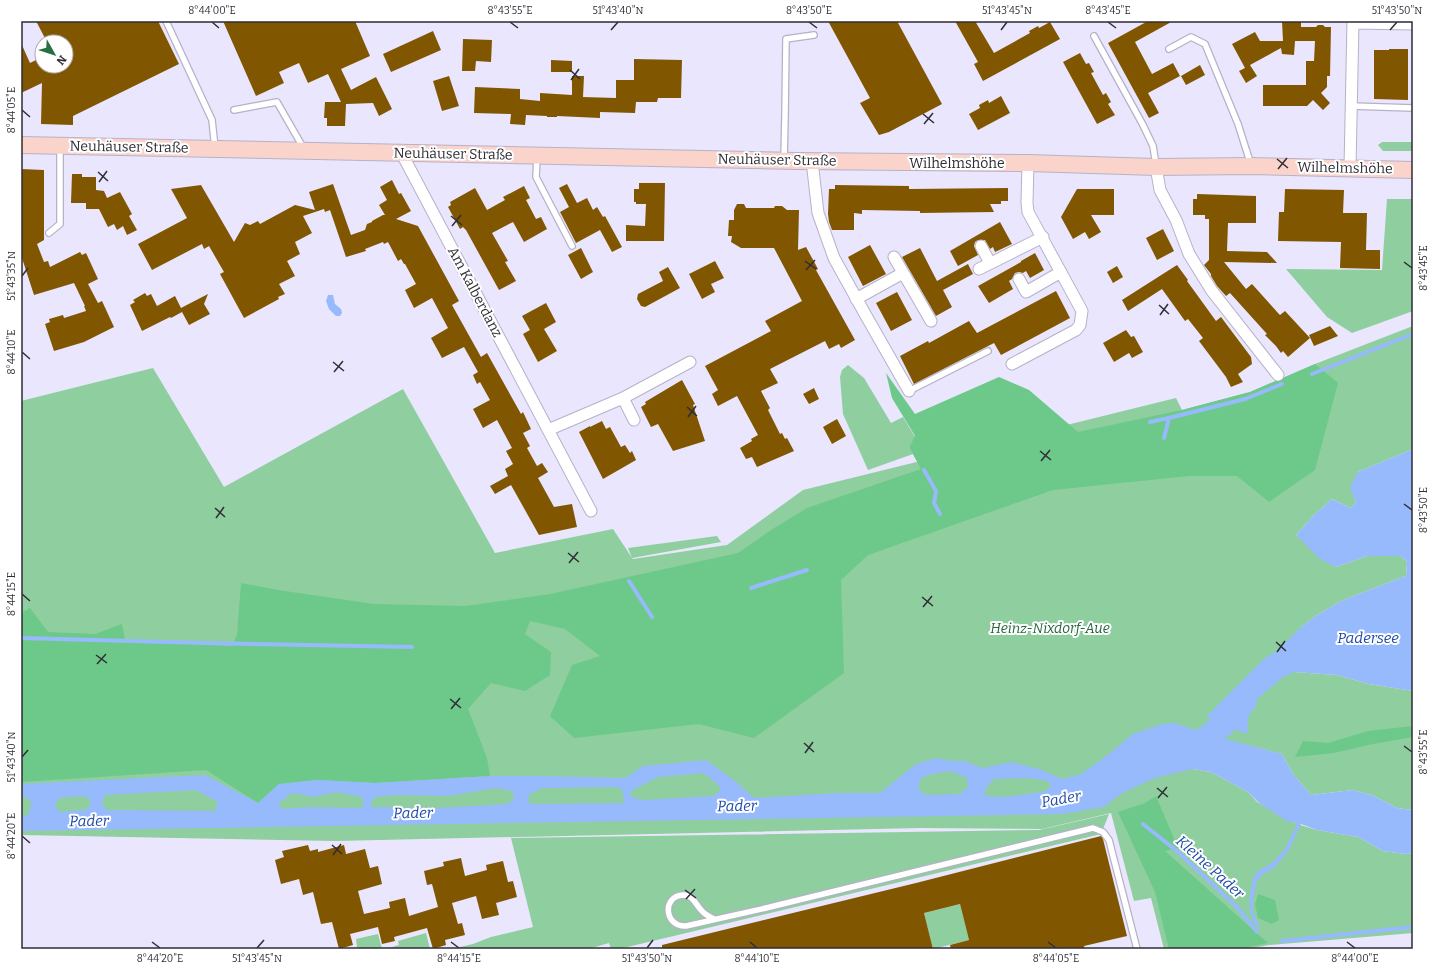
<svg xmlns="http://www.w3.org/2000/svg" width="1434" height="970" font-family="Bitter,serif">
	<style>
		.green { fill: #8fce9f }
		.forest { fill: #6dc989 }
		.water { fill: #97bafc; fill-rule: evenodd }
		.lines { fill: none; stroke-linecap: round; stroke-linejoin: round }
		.stream { stroke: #97bafc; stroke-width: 4 }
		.river { stroke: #97bafc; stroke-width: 24 }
		.building { fill: #805600 }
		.service-casing { stroke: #b5b2c8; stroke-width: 8 }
		.minor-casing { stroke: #b5b2c8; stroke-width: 13 }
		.secondary-casing { stroke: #b5b2c8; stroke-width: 18 }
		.service { stroke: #fff; stroke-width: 5.5 }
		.minor { stroke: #fff; stroke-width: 11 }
		.secondary { stroke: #fad4cb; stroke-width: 16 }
		.ticks { fill: none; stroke: #2f2d36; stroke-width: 1.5 }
		.labels { text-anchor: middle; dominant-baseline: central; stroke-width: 4; stroke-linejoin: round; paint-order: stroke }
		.street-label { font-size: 14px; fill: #2f2d36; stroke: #fff }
		.park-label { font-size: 14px; font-style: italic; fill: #26663c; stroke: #fff }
		.water-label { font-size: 15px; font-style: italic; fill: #204aa8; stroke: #fff }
		.neatline { fill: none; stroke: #2f2d36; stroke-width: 1.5 }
		.ticks-label { font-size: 10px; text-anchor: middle; fill: #2f2d36 }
	</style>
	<rect width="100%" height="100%" fill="#e9e6fd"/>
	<path class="green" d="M1382,142H1413V151H1383L1378,145Z
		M1387,199H1413V311L1352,333L1327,317L1286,269L1382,270Z
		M1413,326V449L1358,472L1354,496L1356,502L1351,508L1332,499L1313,516L1296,535L1336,567L1367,556H1401L1407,562L1406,576L1343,600L1317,615L1300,628L1294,672L1337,675L1369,684L1413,691V810L1397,808L1374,796L1353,790L1311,795L1293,774L1282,754L1255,747L1192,769L1211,772L1248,792L1257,802L1297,824L1317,830L1358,837L1383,851L1406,854L1413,853V933L1269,945L1247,949H1164L1151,898L1134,901L1111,813L1042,829L920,828L335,841L21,835V401L153,368L224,487L403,389L495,553L613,529L632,558L628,548L717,536L721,542L632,558L633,559L727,545L803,490L1176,398L1182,410L1250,392L1315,364Z
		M848,365L864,378L891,423L903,417L915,437L909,447L913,454L868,470L843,414L840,377L842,370Z
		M1109,814L1101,834L619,949H611L609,943L588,949H451L473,944L491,937L533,927L511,838L1039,830Z
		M960,904L969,940L933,949L924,913Z
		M426,933L430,949H385L399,945L398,941Z
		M378,934L382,949H355L357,948L356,939Z"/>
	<path class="forest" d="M1315,364L1338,383L1315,470L1269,502L1237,476H1189L1053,490L868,555L841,580L844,673L754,738L699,724L574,738L550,716L572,665L600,656L565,629L530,621L525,634L551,652L550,675L525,691L491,683L468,709L487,758L490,776L375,783L318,780L279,784L258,803L206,770L21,782V613L30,608L48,632L95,634L122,624L125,640L232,646L237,635L241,583L278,590L374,604L465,606L550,594L738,553L771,530L807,508L921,469L909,447L915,436L892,398L886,373L915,414L999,377L1029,390L1078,432L1182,410L1250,392Z
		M1413,726V737L1373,744L1334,753L1295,757L1303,741L1328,743L1368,731Z
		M1156,796L1178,848L1165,851L1268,943L1239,949H1169L1155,892L1118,812L1145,803Z
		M1258,894L1275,900L1279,920L1272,924L1258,918L1255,904Z"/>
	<path class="water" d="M328,295H333L335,304L341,309L342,313L340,316H336L329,309L326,301Z
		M1413,449V691L1369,684L1337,675L1294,672L1282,678L1250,705L1247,734L1236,730L1206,717L1264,659L1279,649L1300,628L1317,615L1343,600L1406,576L1407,562L1401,556H1367L1336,567L1320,559L1296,535L1313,516L1332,499L1351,508L1356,502L1350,487L1358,472Z
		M1174,723L1214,736L1282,754L1293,774L1311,795L1353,790L1374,796L1397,808L1413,810V853L1406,854L1383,851L1358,837L1317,830L1301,824L1289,850L1275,867L1262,875L1257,880L1253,902V911L1260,927H1257L1253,921L1250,911L1249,901L1253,878L1258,871L1272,863L1285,849L1297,824L1293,822H1288L1259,803L1248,792L1211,772L1192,769L1155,778L1122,793L1104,807L1063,814L21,831V816H26L30,811L31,801L26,797L21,798V784L205,775L258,803L279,784L318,780L375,783L490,776H538L625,778L643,766L706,760L735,781L754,798L839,793H880L916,764L936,758L952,761H965L982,768L1012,762L1042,770L1062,779L1081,774L1101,760L1133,734L1162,724ZM950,771L967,778L968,787L960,794L926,795L918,789L921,778L932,774ZM703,773L719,785L720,791L713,796L644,800L631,797V791L658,777ZM1029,778L1048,781L1051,786L1046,791C1032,793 995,801 984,794L988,785L994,779ZM613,787L622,789L624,803L531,804L528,800L529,795L542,788ZM496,788L512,791L514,798L508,804L439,808L372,807L371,802L375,797L397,795L448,796ZM196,790L218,802L215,811L106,810L102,802L105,795ZM336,792L362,797L363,802L362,808L313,807L283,809L278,804L292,793L314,797ZM82,796L90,799V806L85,810L59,812L55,805L59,798Z"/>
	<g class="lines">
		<path class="stream" d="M1312,374L1413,334
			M1150,422L1169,418
			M1164,438L1169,418L1245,399L1282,384
			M924,470L936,491L934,503L940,514
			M629,581L652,617
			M751,588L807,570
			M21,638L205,643L412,647
			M1143,824L1178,852L1237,907L1257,932
			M1282,941L1413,927"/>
		<path class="river" d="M1190,750L1223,725L1245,701"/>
	</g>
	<path class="building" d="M36,21H158L179,64L73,116V125L41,124L42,83L21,93V43L30,63L42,57V66H66V42H47Z
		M223,21H355L370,56L341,69L351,90L376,77L392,109L379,116L373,103L346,104L345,126H327V118H324L325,102H341L328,74L308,83L299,63L279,72L284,83L256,96Z
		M828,21H897L942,104L889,132L879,135L860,103L870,98Z
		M955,21H975L994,53L1030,33L1029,31L1038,26L1039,28L1050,22L1060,39L983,81L974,64L978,62Z
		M1148,21H1173L1135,42L1152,74L1173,63L1180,76L1148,93L1159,113L1149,118L1108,43Z
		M1282,21H1301V27H1316L1318,25H1323L1325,27H1331L1330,76H1327V87L1321,93L1330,103L1323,110L1313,100L1307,106H1263V85H1306V61H1314L1315,41H1295L1294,55L1282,54L1281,48L1250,65L1257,76L1246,83L1239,71L1245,68L1232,44L1255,32L1260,41H1283Z
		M433,31L441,50L391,72L383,54Z
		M463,39L492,40L491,62L476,61L475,71H462Z
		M1389,49H1408V100L1374,99V50H1389Z
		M1080,53L1086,64L1089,63L1094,72L1091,73L1103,95L1106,93L1111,102L1108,104L1115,115L1097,124L1063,62Z
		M634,59L682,60L681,98H658L657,102H636L635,113L600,112V118L557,116V117H547V116L526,115L525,125L510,124L511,114L474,113L475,87L520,89V99L540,101V93L572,95V76H584L583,97L616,98V80H634Z
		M551,60L572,61V72H551Z
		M1200,65L1205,75L1186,85L1181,76Z
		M449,76L459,106L442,111L433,81Z
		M1001,96L1010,113L978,130L969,114L980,108L979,105L988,100L989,103Z
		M21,169L44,170V240L37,244L44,262L48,261L50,267L80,252L82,255L86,253L98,279L88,284L98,303L102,301L114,327L84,342L54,351L45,324L50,322L49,319L63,315L64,318L86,311L84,306H85L74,283L34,295L21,255Z
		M72,174H82V177H96V190L104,191L107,198L120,192L132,214L129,216L137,230L127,235L123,226L117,230L114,224L108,227L99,209H86V203H71Z
		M392,180L399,194L401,193L411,211L396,219L418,226L459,301L452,305L481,357L487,353L521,414L523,412L531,429L523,433L530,446L527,448L537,466L542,463L548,472L538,478L554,507L572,504L577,527L539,535L511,485L495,494L490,486L508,476L505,469L513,464L506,451L512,448L497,420L483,428L473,409L490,400L480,382L477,384L473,375L478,372L464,347L442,358L431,338L448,328L432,298L414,308L405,290L416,284L405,264H404L401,259L398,261L388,242L384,244L383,242L365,249L366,251L346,257L330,210L325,212L324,209L303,216L312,233L295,242L300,254L287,261L295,276L279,284L285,294L278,297L279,299L244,318L220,274L224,272L209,246L204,249L202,244L152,270L138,244L187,218L171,189L201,185L234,242L245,223L250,225L258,221L260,224L295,205L315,210L309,192L333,184L351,235L365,230L367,224L372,222V221L383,215H385L379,205L387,200L380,187Z
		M639,183H665L664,241H626V225L645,226L646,204H636V202H634V189H639Z
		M567,184L577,203L587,198L593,210L597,207L603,217L605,216L622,247L612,252L600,230L576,243L560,212L569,207L559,188Z
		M835,185L909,186V189L1008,188V201H1001V204H990L994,212L920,213V211L862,210V214L854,213V230H832L829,222L828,214L829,189H835Z
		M524,186L530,198L526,200L536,219L541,217L547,229L524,242L513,222L492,233L508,261L505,262L516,281L499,290L466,230L463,227L460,229L448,207L451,205L450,202L475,188L487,210L505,200L503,197Z
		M1077,189H1114V215H1091L1101,232L1089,239L1085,232L1073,239L1061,217Z
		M1285,189L1344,190L1343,213H1367L1366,250H1380V269L1340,268L1341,242L1278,241L1279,212H1284Z
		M1197,194L1256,196V223H1228L1227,251L1267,252L1277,263L1224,262L1246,289L1252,284L1278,313L1280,315L1285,311L1310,338L1288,357L1283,351L1281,353L1276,346L1265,335L1267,334L1230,293L1226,296L1217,286L1211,276V274L1204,265L1209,260V219H1205V215H1193V199H1197Z
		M737,204H744L746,208H774L775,206H782L787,210H799L798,250L806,247L818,269L816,270L855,340L841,348L839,344L829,349L825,341L770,369L778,383L761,391L770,408L768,410L780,434L782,433L785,439L787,438L794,451L757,467L752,457L746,459L740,448L752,441L751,439L758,435L737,396L718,406L712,394L718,390L705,366L771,331L765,321L802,301L774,248H741L731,242L732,236H728L729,220H734V210Z
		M1000,222L1012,244L995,252L993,247L990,249L985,240H978L975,242L974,246L978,255L958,266L950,251Z
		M1163,229L1174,251L1157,260L1146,238Z
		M870,245L886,274L863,286L848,257Z
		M581,248L593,272L581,279L568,255Z
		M920,248L937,281L968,264L973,274L943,290L952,307L936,316L902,257Z
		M1035,253L1044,270L1030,278L1026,271L1023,273L1019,272L1015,273L1012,279L1009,281L1013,289L989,303L978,286L1021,262V261Z
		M715,261L724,278L711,284L715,292L702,299L689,274Z
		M1177,265L1188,280L1187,281L1216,321L1221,317L1251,357L1252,364L1238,374L1243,382L1231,387L1226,377L1199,341L1203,338L1188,319L1185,321L1162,289L1128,311L1122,300Z
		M1117,266L1123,277L1113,283L1107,272Z
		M668,267L680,288L645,307L641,306L637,299L638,294L663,281L659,272Z
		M1056,291L1070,318L1001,355L994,343L914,384L900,356L928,341L929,343L969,321L977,333Z
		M897,292L912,320L891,331L876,303Z
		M145,293L147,296L151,294L157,306L175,296L181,308L208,294L204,304L210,314L189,325L182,312L171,318L170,317L142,331L130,305L135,302L133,300Z
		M546,303L556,322L544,329L557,351L538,362L523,334L530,330L522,316Z
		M1330,326L1338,336L1314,346L1309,335Z
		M1126,330L1131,337L1134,336L1143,352L1132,358L1129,353L1114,362L1103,343Z
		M682,380L695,404L693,405L705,441L673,451L658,424L651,427L641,407L646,404L645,402Z
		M814,388L819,399L809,404L803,394Z
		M837,419L846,436L832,444L823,427Z
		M602,421L606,429L610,427L621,447L625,445L630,453L632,451L636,460L603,479L579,432L590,426V427Z
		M1101,836L1103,839L1127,936L1084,946L1085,949H951L950,945L969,940L960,904L924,913L933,949H662V945L916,883Z
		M308,845L310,851L318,849V852L344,845L346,854L365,849L370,868L378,866L382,884L358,891L364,914L390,908L389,902L405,898L409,916L438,907L432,884L427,885L424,871L444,866L443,862L461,858L465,876L487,870L486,865L503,861L508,882L513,881L517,897L496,903L499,915L482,919L476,896L452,903L458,924L462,923L465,935L445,940L446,945L433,949L427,928L394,937L395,941L382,944L378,927L350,934L353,945L339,949L332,922L321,924L313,892L303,895L299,879L281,884L275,860L284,857L282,851Z"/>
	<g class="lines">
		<g class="service-casing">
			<path id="service" d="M166,21L212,120L215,148
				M1094,36L1143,125L1153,146L1156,165
				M1169,49L1191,37L1205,44L1238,124L1251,165
				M1351,106L1413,108
				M234,110L277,102L304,149
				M537,157L536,177L572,246
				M784,160L785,116L786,39L814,35
				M49,233L60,224V148
				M909,391L988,351
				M714,919C710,917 706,915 703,912C696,906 694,895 683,895C662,896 664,927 686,926L766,908L1093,828L1103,832L1109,840L1137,949"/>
		</g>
		<g class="minor-casing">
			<path id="minor" d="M1353,23L1413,24
				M402,154L591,511
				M812,161L818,213L834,258L865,314L909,391
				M1156,167L1160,190L1176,220L1189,254L1212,291L1278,375
				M1350,168L1353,21
				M981,246L990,263
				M894,257L931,321
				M979,269L1043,237
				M1019,279L1026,292L1061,272
				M856,299L903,273
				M1012,364L1076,330L1080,325L1082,311L1028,212L1027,203L1028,163
				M623,398L634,420
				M548,430L623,398L690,362"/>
		</g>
		<g class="secondary-casing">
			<path id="secondary" d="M21,145L797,161L1028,163L1156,167L1251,166L1413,170"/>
		</g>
		<use href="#service" class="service"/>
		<use href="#minor" class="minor"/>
		<use href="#secondary" class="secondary"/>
	</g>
	<path class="ticks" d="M212,22L219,28M510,22L518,28M809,22L817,28M1108,22L1116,28M611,30L618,22M1001,30L1007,22M1390,30L1397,22M570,70L580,79M571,80L579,69M22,110L30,117M923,114L934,123M924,124L933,113M1277,159L1288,168M1278,169L1287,158M98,172L108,181M99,182L107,171M451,216L462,225M452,226L461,215M805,261L816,269M1404,262L1412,268M806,270L815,260M22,276L28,268M1159,305L1169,314M1160,315L1168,304M22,352L30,359M333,362L344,371M334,372L343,361M687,407L697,416M688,417L696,406M1040,451L1051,460M1041,461L1050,450M1404,504L1412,510M215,508L225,517M216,518L224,507M568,553L579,562M569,563L578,552M22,594L30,601M922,597L933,606M923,607L932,596M1276,642L1286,651M1277,652L1285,641M96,655L107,663M97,664L106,654M450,699L461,708M451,709L460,698M804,743L814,752M1404,746L1412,752M805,753L813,742M22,757L28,750M1157,788L1168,797M1158,798L1167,787M22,836L30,843M332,845L342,854M333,855L341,844M685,890L696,898M686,899L695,889M152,942L160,948M451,942L459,948M750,942L757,948M1048,942L1056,948M1347,942L1355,948M257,948L264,940M647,948L653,940"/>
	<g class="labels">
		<g class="street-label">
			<text transform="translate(129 147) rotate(1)">Neuhäuser Straße</text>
			<text transform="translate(453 154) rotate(1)">Neuhäuser Straße</text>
			<text transform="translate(777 160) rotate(1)">Neuhäuser Straße</text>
			<text x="957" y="163">Wilhelmshöhe</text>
			<text transform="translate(1345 168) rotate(1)">Wilhelmshöhe</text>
			<text transform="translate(475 292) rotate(62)">Am Kalberdanz</text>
		</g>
		<g class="park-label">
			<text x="1050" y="628">Heinz-Nixdorf-Aue</text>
		</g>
		<g class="water-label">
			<text x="1368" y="638">Padersee</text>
			<text transform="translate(1061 799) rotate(-10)">Pader</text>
			<text transform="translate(737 806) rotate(-1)">Pader</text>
			<text transform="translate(413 813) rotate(-1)">Pader</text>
			<text transform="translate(89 821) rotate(-1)">Pader</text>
			<text transform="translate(1210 867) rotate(42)">Kleine Pader</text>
		</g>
	</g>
	<rect width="1434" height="970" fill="none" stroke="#ffffff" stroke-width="44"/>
	<g transform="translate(54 54) rotate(129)"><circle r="19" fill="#ffffff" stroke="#acabaf"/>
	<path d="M0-3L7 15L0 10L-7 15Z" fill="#27713f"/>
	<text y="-6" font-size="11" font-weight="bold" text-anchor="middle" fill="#2f2d36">N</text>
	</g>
	<rect x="22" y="22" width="1390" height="926" class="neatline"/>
	<g class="ticks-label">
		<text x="212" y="14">8°44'00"E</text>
		<text x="510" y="14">8°43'55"E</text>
		<text x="618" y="14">51°43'40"N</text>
		<text x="809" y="14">8°43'50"E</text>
		<text x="1007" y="14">51°43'45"N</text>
		<text x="1108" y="14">8°43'45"E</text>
		<text x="1397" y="14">51°43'50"N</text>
		<text transform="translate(11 110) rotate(-90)" y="4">8°44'05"E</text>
		<text transform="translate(1423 268) rotate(-90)" y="4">8°43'45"E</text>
		<text transform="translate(11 276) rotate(-90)" y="4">51°43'35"N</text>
		<text transform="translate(11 352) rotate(-90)" y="4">8°44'10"E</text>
		<text transform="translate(1423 510) rotate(-90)" y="4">8°43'50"E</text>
		<text transform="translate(11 594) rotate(-90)" y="4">8°44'15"E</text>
		<text transform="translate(1423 752) rotate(-90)" y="4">8°43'55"E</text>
		<text transform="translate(11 757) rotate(-90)" y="4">51°43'40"N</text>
		<text transform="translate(11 836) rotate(-90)" y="4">8°44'20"E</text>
		<text x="160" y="962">8°44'20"E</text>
		<text x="257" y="962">51°43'45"N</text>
		<text x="459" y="962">8°44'15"E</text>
		<text x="647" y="962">51°43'50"N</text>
		<text x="757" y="962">8°44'10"E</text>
		<text x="1056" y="962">8°44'05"E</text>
		<text x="1355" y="962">8°44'00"E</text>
	</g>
</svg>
